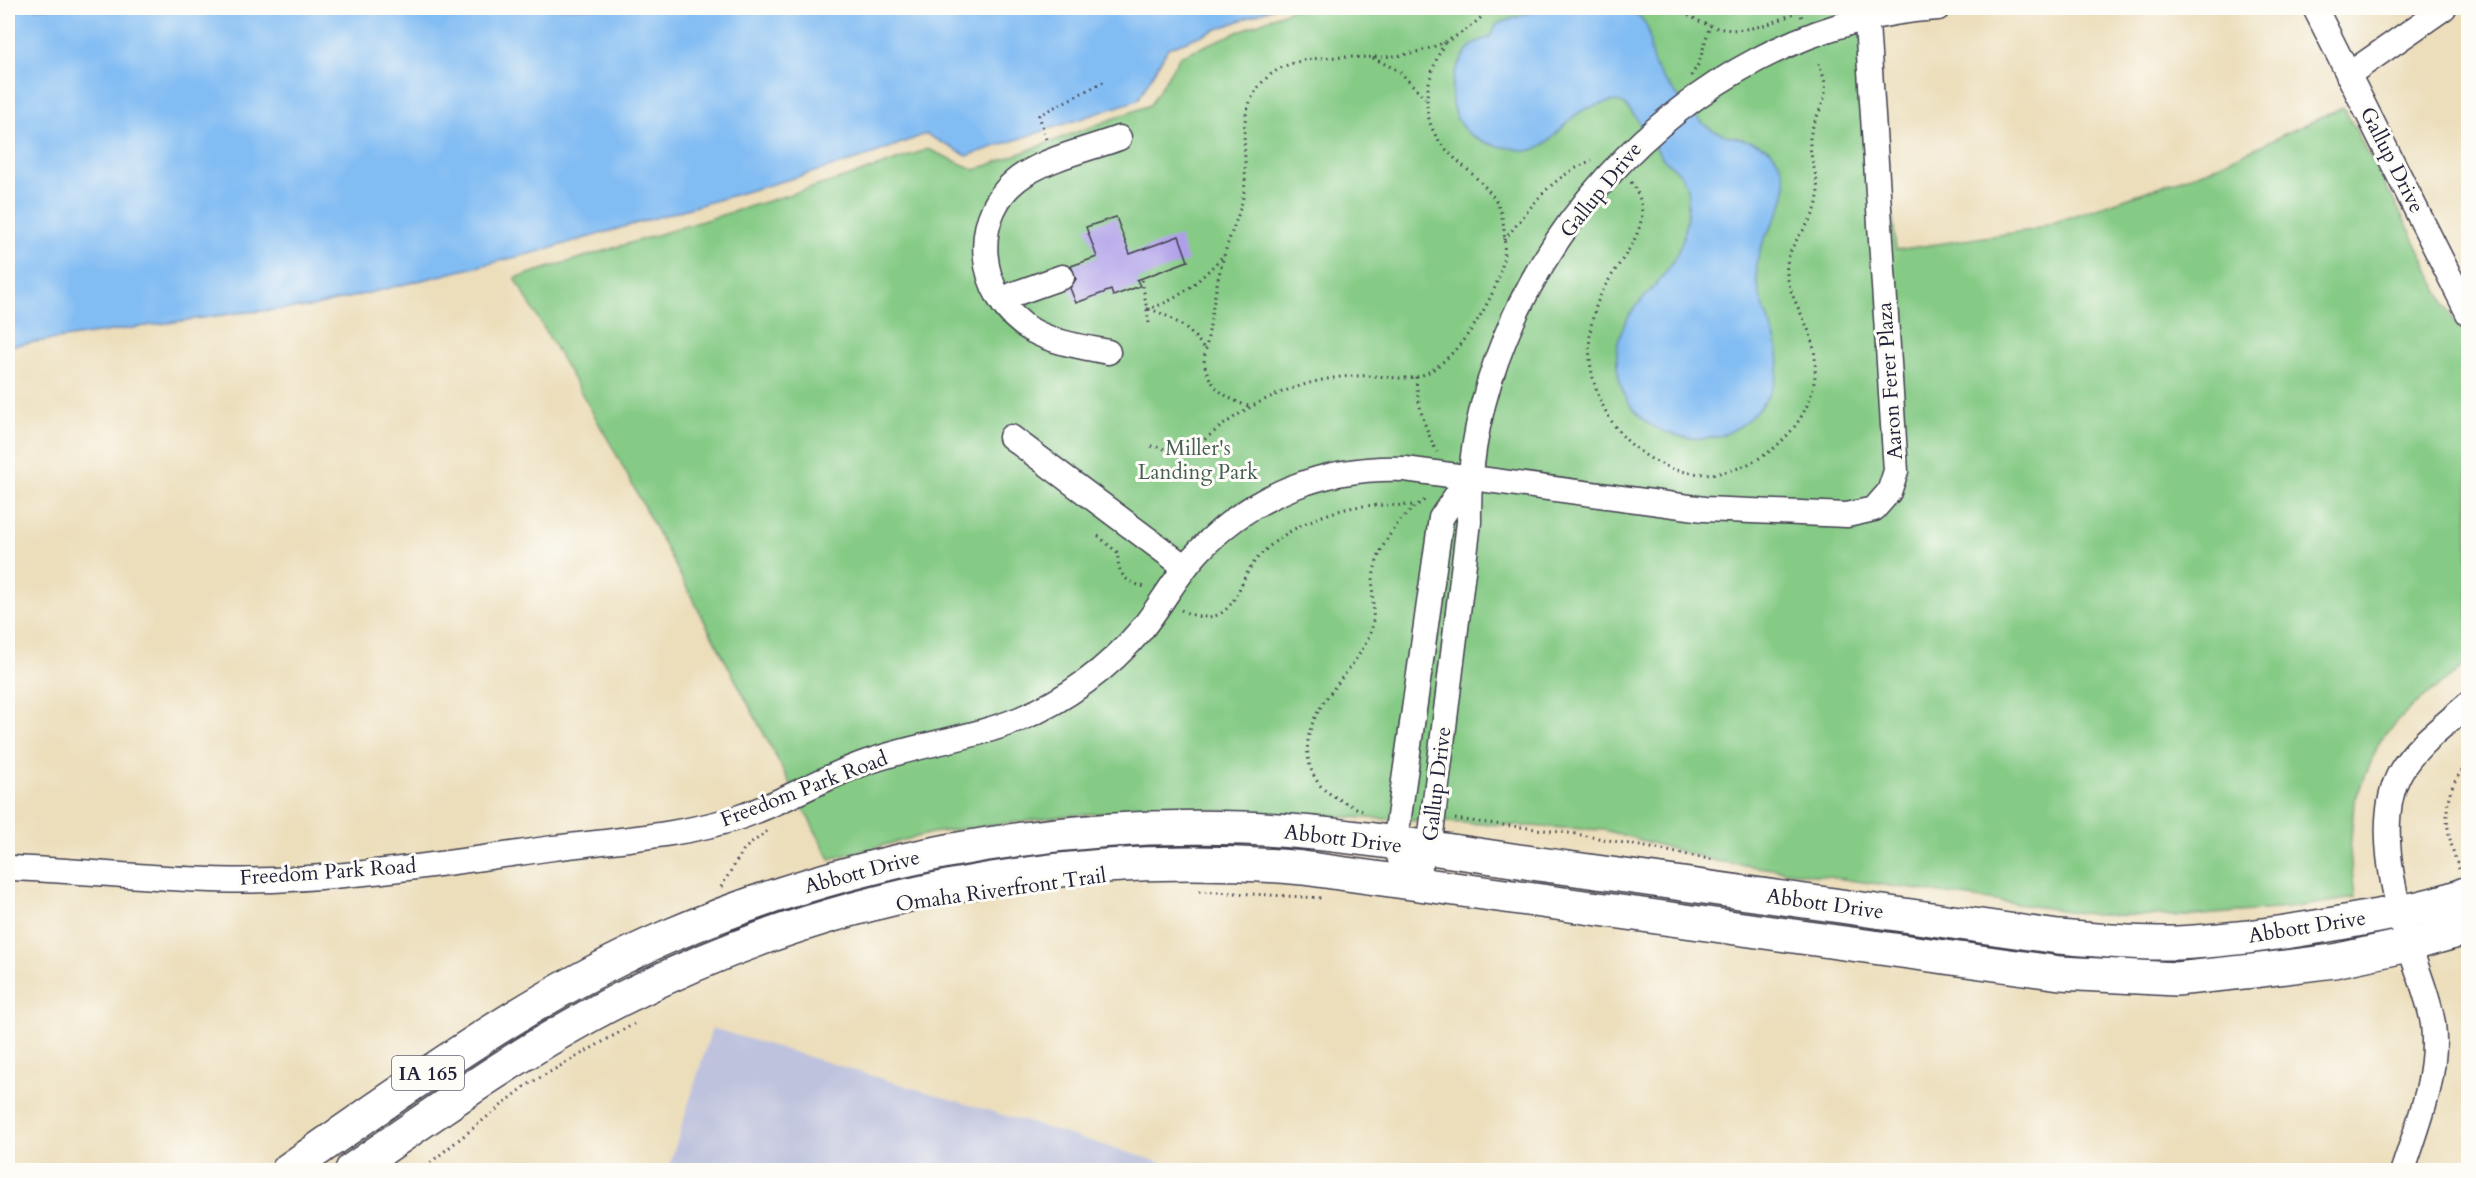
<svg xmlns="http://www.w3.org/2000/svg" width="2476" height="1178" font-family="Cardo,serif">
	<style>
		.industrial { fill: #bec2dd }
		.green { fill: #85ca85; stroke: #547660; stroke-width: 1.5 }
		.water { fill: #81bcf3; stroke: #526f97; stroke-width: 1.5 }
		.building { fill: #af9fe9 }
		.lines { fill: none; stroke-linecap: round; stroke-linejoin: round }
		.minor-casing { stroke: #403e4e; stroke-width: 27 }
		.highway-casing { stroke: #403e4e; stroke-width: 36 }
		.path { stroke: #403e4e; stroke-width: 3; stroke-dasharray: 1.5 4.5; stroke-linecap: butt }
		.minor { stroke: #fff; stroke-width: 24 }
		.highway { stroke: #fff; stroke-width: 33 }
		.labels { text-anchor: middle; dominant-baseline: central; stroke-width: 6; stroke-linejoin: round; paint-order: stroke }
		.shield { fill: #fdfcf7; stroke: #646373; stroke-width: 1.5 }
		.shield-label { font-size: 20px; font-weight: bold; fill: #22223b }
		.street-label { font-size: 21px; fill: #22223b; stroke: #fdfcf7 }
		.park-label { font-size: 21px; fill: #455d55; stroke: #fdfcf7 }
	</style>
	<rect width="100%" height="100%" fill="#fdfcf7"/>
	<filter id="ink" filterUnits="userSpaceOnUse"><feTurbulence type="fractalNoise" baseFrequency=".0167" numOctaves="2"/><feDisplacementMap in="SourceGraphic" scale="12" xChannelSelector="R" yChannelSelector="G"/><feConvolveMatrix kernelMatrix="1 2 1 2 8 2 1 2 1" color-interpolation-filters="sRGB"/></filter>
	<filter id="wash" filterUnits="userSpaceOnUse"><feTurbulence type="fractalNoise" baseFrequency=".008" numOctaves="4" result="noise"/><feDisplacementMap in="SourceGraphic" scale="24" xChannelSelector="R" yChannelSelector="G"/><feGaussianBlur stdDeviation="1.35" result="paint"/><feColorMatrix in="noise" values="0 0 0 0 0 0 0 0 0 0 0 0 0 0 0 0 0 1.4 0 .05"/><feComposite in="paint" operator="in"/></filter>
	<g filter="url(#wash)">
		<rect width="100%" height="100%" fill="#ecdebb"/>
		<path class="industrial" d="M712,1028L1187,1170H668Z"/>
		<path class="green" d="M1295,8H1872L1896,250L2032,230L2203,172L2343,107L2408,227L2454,322L2468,337V659L2457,672L2411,707L2380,741L2354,802L2350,852L2355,898L2288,908L2190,916L2095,915L1716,861L1604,830L1188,809L1072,815L932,833L830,859L613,448L515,278L860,173L928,149L975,170L1150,105L1180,56Z"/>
		<path class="water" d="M8,8H1273L1168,48L1138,100L967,156L926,134L859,159L541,251L311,307L237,313L8,346Z
			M1542,8C1559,8 1619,3 1631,10C1658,27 1645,43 1654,64C1660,78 1696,118 1708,127C1730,143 1765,134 1779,162C1801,205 1761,225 1757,264C1752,319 1806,352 1760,407C1748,421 1733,433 1715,437C1693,442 1659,434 1643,419C1626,404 1619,387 1617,365C1613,309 1655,298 1677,254C1684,239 1687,224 1688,207C1688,192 1688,180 1676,170C1675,168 1667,162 1665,161C1653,148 1635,107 1619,102C1615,100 1610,102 1606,103C1597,105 1588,107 1580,112C1561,123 1550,150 1525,151C1520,151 1516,148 1511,148C1475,144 1449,128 1452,88C1453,79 1455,70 1460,62C1464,55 1470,45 1477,42C1481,40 1486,39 1490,37L1497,24Z"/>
		<g id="blocks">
			<path class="building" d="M1116,217L1130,254L1179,236L1188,261L1137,280L1140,286L1113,296L1111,290L1076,303L1070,288L1076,279L1071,266L1097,257L1086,227Z"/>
		</g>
	</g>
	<g filter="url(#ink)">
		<use href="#blocks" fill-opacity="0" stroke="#403e4e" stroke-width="1.5"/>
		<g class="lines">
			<g class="minor-casing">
				<path id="minor" d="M2315,8L2468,313
					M2348,75L2444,8
					M1003,304L1014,294L1062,277
					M1108,352C1083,347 1055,343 1033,331C976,299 966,211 1025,174C1052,157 1089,149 1119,138
					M1011,437L1185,567
					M8,868C96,871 185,883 273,880C367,876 461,861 553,848C615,840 681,836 740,817C781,803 819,780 859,765C911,745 968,740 1020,719C1066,700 1109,668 1141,630C1162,604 1177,574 1200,550C1254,493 1327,466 1405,469L1704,509L1847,515L1874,509L1889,492L1896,471L1866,8
					M1408,882L1429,850L1469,522C1465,271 1686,23 1938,8
					M1408,882L1395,845L1441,518L1468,478
					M2403,1170C2418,1124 2439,1074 2433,1024C2429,997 2417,971 2409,945C2394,896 2374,818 2401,771C2417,744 2445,725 2468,704"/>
			</g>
			<g class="highway-casing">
				<path id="highway" d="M288,1170C411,1085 532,995 669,936C848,859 1049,821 1243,828C1349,832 1463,854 1568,868C1731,890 1895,914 2058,937C2097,940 2137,944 2177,943C2240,940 2304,930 2367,918C2400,912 2436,906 2468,893
					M352,1170C439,1110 526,1047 621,999C830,893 1070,847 1303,868L2060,973L2176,979L2253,971L2334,961L2409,945L2468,928"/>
			</g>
			<path class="path" d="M1672,8C1685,13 1697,21 1711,26C1739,36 1778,24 1802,8
				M1799,10L1802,18
				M1373,58L1399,71L1425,98
				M1691,76L1699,63L1710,25
				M1046,139L1039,115L1107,80
				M1631,182C1659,220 1626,251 1607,283C1578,331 1586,393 1622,435C1645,462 1684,478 1719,473C1778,463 1827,406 1813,345C1808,319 1784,292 1787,264C1790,240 1812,226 1817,203C1821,184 1811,164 1810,145C1808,123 1828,106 1825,84C1824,76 1820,67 1817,59
				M1504,240C1536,203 1544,182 1592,160
				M1142,280L1149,323
				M1147,309C1179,301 1200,280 1222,257
				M1149,309C1172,316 1192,330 1205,350
				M1416,377C1418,406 1424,427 1437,452
				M1248,406C1226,399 1206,385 1204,359C1211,325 1214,289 1224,256C1230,233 1241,214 1244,191C1249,157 1236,122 1255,92C1284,45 1348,61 1394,56C1431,52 1466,36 1490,8
				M1151,446L1188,454C1223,422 1258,398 1303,385C1325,378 1349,375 1371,376C1385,376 1402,380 1416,377C1453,369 1498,296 1503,261C1506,244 1505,218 1497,203C1484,180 1461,167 1444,147C1416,115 1427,75 1445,42
				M1098,536L1118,553C1117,574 1125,582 1145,587
				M1181,610C1194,617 1212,621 1224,611C1238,600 1241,581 1250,568C1272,535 1317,514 1355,507C1374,504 1395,506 1415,505
				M1362,811C1351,805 1337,799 1326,791C1319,786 1314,777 1311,769C1292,712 1355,678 1371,631C1376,614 1371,597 1373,580C1375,550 1400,513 1427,499
				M1455,819L1576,834L1715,860
				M2459,869C2446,833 2437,793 2468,765
				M721,887L744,849L770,829
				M1199,891L1321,898
				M421,1170L527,1085L634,1024"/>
			<use href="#minor" class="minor"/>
			<use href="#highway" class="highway"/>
		</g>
	</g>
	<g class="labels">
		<rect class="shield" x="392" y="1056" width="72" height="34" rx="4.5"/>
		<g class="shield-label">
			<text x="428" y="1073">IA 165</text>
		</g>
		<g class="street-label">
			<text transform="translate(2392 160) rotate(63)">Gallup Drive</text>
			<text transform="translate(1601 190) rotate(-51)">Gallup Drive</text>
			<text transform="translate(1890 381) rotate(-94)">Aaron Ferer Plaza</text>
			<text transform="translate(1437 784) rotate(-83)">Gallup Drive</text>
			<text transform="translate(804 789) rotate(-21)">Freedom Park Road</text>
			<text transform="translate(1343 839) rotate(7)">Abbott Drive</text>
			<text transform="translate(328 872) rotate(-4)">Freedom Park Road</text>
			<text transform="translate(862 872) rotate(-15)">Abbott Drive</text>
			<text transform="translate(1001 890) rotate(-8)">Omaha Riverfront Trail</text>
			<text transform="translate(1825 904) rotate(8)">Abbott Drive</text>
			<text transform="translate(2307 927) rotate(-9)">Abbott Drive</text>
		</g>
		<g class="park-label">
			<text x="1198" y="448">Miller's<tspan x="1198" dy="24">Landing Park</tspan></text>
		</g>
	</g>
	<rect width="2476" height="1178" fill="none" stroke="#fdfcf7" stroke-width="30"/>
</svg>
